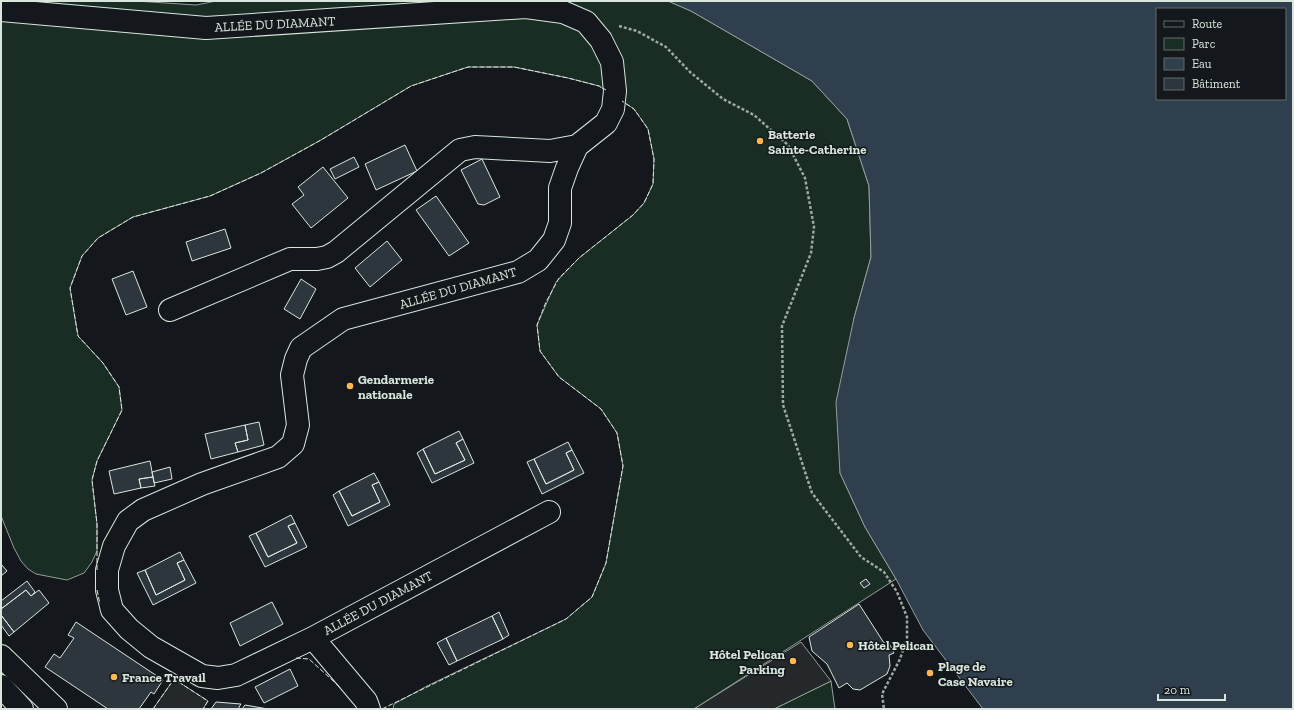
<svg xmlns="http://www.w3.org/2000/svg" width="1294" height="710" font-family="'Zilla Slab',serif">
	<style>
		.green { fill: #1a2d24; stroke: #939e99 }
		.parking { fill: #24282b; stroke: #939e99 }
		.water { fill: #2f3f4d; stroke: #939e99; fill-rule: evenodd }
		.building { fill: #2c363c; stroke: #d8e6dc }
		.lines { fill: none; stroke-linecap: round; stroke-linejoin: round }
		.minor-casing { stroke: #d8e6dc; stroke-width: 24 }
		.major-casing { stroke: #d8e6dc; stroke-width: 24 }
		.path { stroke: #9da8a2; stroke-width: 2.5; stroke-dasharray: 3 2; stroke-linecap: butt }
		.minor { stroke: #14181c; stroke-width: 22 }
		.major { stroke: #14181c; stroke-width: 22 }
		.fence { stroke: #d8e6dc; stroke-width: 1; stroke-dasharray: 5 2; stroke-linecap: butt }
		.poi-dot { fill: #ffb74d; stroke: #14181c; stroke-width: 1.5 }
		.labels { text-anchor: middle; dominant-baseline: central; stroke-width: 3; stroke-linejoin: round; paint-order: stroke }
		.street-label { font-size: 13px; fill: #d8e6dc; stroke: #14181c }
		.poi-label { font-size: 13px; font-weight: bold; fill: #d8e6dc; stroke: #14181c; text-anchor: start }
	</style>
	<rect width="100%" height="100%" fill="#14181c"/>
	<path class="green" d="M16,1H136L196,5L216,1H668L691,11L812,81L847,119L869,186L871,257L854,318L840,473L865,527L896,579L694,709H393L394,704L427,686L566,619L592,597L606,563L623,466L617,433L601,409L559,377L540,351L537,325L556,282L579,258L633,215L644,203L653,184L654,159L648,129L634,109L599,86L568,78L514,67H468L411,86L321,140L261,173L210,196L133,217L98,238L82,256L70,288L78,336L103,363L119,387L122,410L97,461L92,480L97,524V551L92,562L84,573L67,580L36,574L28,569L21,561L14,548L1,516V22Z
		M831,681L835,709H774Z"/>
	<path class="parking" d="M801,642L831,681L774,709H694Z
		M174,679L208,701L203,709H153Z"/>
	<path class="water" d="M668,1H1293V709H983L923,630L896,579L865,527L840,473L836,402L854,318L871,257L869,186L847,119L812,81L691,11ZM1157,9H1285V99H1157Z"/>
	<path class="building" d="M405,145L417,171L376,190L365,164Z
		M354,157L359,167L335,179L330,169Z
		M482,159L500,197L484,205L478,204L461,170Z
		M323,167L348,198L311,228L292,204L304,195L298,187Z
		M436,196L469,243L449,256L416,210Z
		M225,229L231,248L192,261L186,242Z
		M387,241L402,260L370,287L355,268Z
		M133,271L147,307L126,315L112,279Z
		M301,279L316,289L300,319L284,309Z
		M259,422L264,445L238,452L235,443L248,440L245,425Z
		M245,425L248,440L235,443L238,452L211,459L205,434Z
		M459,431L463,439L456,443L465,460L435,474L423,449Z
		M463,439L474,463L432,483L417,453L423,449L435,474L465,460L456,443Z
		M568,442L572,450L566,453L574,470L546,484L534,459Z
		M572,450L584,473L542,494L527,462L534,459L546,484L574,470L566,453Z
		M150,461L153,477L139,479L141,488L114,494L109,471Z
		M170,467L172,479L154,483L152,472Z
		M374,473L379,482L372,485L380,502L352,516L339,491Z
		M153,477L155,486L141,488L139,479Z
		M379,482L390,505L348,526L333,495L339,491L352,516L380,502L372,485Z
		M291,515L295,523L288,526L297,543L268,557L256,533Z
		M295,523L307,547L265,567L249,536L256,533L268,557L297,543L288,526Z
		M180,552L184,560L177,563L185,580L156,595L145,570Z
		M184,560L196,583L153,605L137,573L145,570L156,595L185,580L177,563Z
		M1,564L7,571L1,576Z
		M866,579L870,584L864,588L860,583Z
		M27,581L35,592L31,596L26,590L1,609V601Z
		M26,590L31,596L39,590L49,603L14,632L1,615V609Z
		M272,602L283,624L240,646L230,623Z
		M859,604L884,643L888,641L894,653L889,655L890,666L887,674L860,690L853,689L847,683L839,688L827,664L812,651L809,637Z
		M499,612L509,635L503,639L492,616Z
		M1,615L14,632L9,636L1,625Z
		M492,616L503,639L457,661L446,638Z
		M76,622L163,680L154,694L151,692L139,709H108L45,667L54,654L60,658L74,638L68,635Z
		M446,638L457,661L449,665L437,643Z
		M290,669L298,686L264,703L255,687Z
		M216,702L241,704L238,709H211Z
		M245,705L268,709H242Z"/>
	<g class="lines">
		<g class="minor-casing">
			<path id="minor" d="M1,10L206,28L526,7L563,12L586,22L601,40L612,62L615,91L613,109L606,123L577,146L567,168L560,188V223L554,240L538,260L518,272L343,319L301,348L296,359L292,375L298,425L293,444L278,457L202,484L143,510L128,521L114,546L107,570V590L112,610L129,629L151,647L202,676L218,678L236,675L313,638L549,512
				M170,310L290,259H317L327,257L336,252L460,150L475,147L550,151L577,146
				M313,638L366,701L369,709
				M1,656L56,709"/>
		</g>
		<g class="major-casing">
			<path id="major" d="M1,686L22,709"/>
		</g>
		<path class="path" d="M619,26L637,31L666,47L690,72L723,99L754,115L788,145L805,178L814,227L811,253L782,326L783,405L812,493L861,557L884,572L897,592L907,617V639L900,659L882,694L884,709"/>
		<use href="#minor" class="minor"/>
		<use href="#major" class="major"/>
		<path class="fence" d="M97,570V524L92,480L97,461L122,410L119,387L103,363L78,336L70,288L82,256L98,238L133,217L210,196L261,173L321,140L411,86L468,67H514L568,78L599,86L606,90
			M97,590L100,604
			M296,658L309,659L341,688
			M153,709L174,679L208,701L203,709
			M382,709L566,619L592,597L606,563L623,466L617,433L601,409L559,377L540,351L537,325L546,302L559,278L579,258L633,215L644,203L653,184L654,159L648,129L634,109L622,101"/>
	</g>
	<g class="poi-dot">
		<circle cx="760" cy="141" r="4"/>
		<circle cx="350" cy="386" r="4"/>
		<circle cx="850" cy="645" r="4"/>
		<circle cx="793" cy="661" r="4"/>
		<circle cx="930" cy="673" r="4"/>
		<circle cx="114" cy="677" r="4"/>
	</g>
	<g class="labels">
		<g class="street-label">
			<text transform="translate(275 24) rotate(-3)">ALLÉE DU DIAMANT</text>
			<text transform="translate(458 288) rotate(-16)">ALLÉE DU DIAMANT</text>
			<text transform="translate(378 603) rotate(-28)">ALLÉE DU DIAMANT</text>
		</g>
		<g class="poi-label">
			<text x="768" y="134">Batterie<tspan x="768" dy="15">Sainte-Catherine</tspan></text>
			<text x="358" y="379">Gendarmerie<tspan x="358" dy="15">nationale</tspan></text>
			<text x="858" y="645">Hôtel Pelican</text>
			<text x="785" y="654" text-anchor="end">Hôtel Pelican<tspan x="785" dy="15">Parking</tspan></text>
			<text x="938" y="666">Plage de<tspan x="938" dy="15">Case Navaire</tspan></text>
			<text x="122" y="677">France Travail</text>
		</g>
	</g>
	<rect width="1294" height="710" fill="none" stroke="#d8e6dc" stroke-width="4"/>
	<rect x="1156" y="8" width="130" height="92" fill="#14181c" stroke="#626a69"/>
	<rect x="1164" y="21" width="20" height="6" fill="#14181c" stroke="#626a69"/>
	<text x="1192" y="28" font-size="12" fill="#d8e6dc">Route</text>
	<rect x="1164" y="38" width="20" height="12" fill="#1a2d24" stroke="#626a69"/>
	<text x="1192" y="48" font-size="12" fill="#d8e6dc">Parc</text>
	<rect x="1164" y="58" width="20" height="12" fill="#2f3f4d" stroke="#626a69"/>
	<text x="1192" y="68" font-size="12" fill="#d8e6dc">Eau</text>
	<rect x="1164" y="78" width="20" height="12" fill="#2c363c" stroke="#626a69"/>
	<text x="1192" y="88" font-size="12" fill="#d8e6dc">Bâtiment</text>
	<path d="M1158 694v6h67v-6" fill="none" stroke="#d8e6dc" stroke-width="2"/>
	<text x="1164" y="694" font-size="12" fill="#d8e6dc" stroke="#14181c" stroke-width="3" paint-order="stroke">20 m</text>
</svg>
